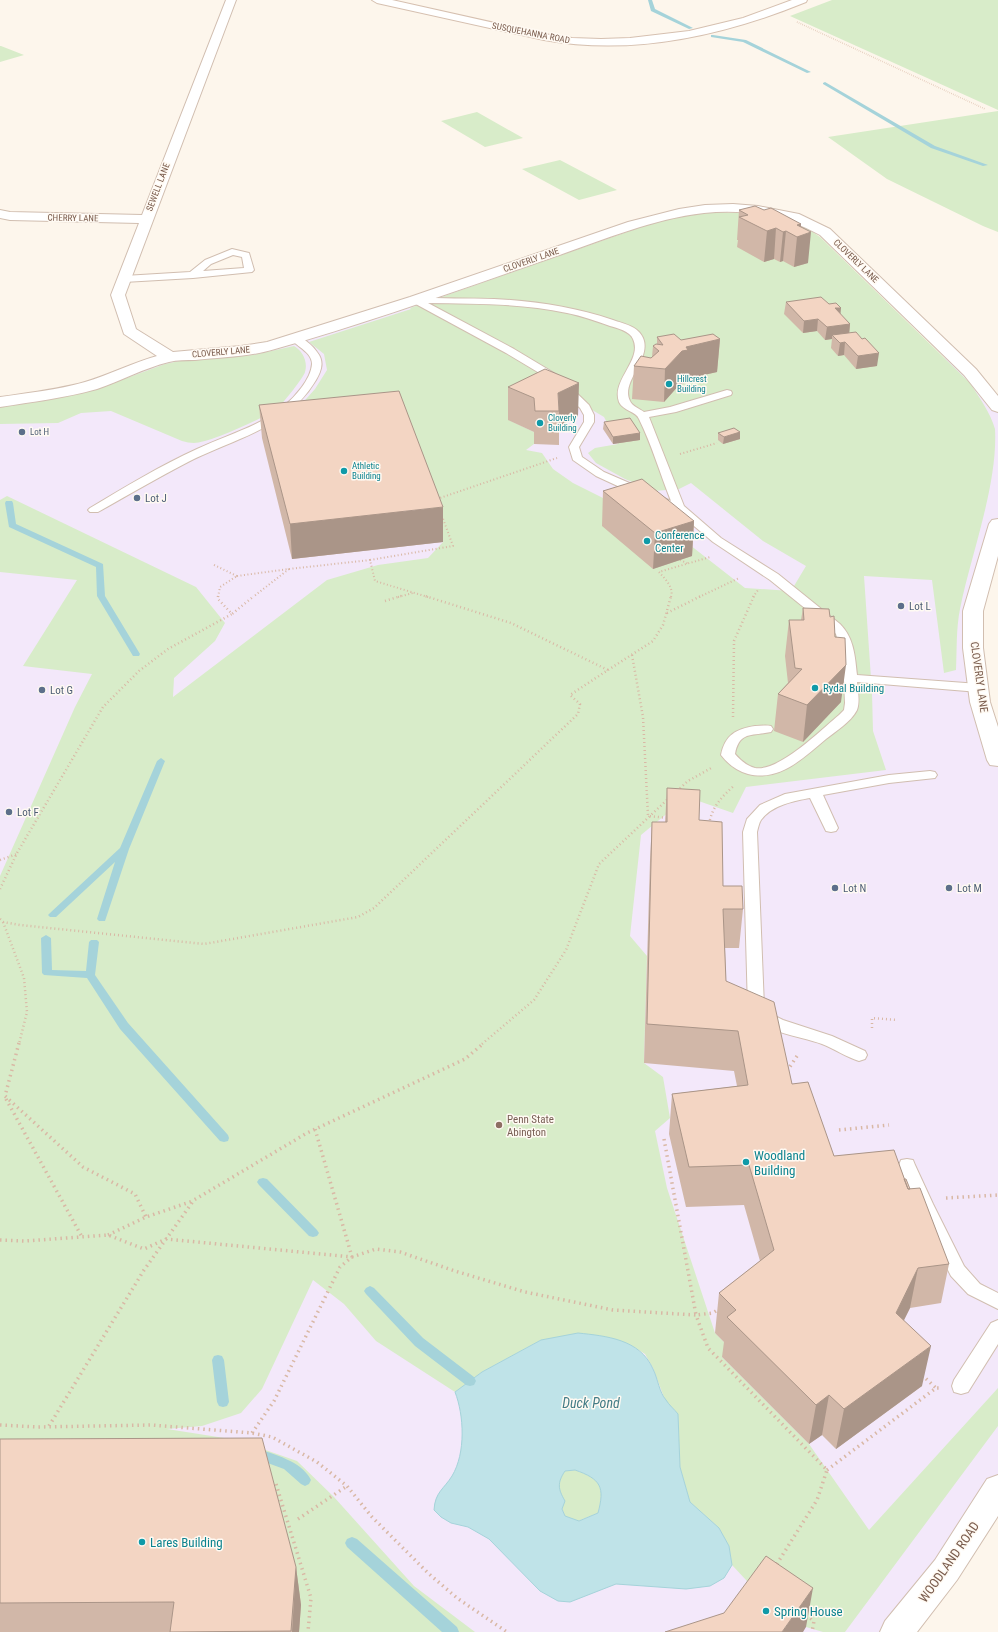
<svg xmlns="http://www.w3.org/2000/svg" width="998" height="1632" font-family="'Roboto Condensed',sans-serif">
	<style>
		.education { fill: #f3e8fa }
		.green { fill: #d8ecc9; fill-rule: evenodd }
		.water { fill: #bfe3e8; stroke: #a5d3da; fill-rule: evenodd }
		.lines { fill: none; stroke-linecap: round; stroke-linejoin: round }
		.stream { fill: #a5d3da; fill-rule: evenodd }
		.lane-casing { stroke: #d1beb0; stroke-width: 2 }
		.street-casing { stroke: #d1beb0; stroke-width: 2 }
		.secondary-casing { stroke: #d6c0b0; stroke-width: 2 }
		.path-far3 { stroke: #d9b8a5; stroke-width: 1.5; stroke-dasharray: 0.5 1.5; stroke-linecap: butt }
		.path-far2 { stroke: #d9b8a5; stroke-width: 2; stroke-dasharray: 1 2.5; stroke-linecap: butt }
		.path-far1 { stroke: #d9b8a5; stroke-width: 2.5; stroke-dasharray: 1 3; stroke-linecap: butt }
		.path { stroke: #d9b8a5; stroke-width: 3.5; stroke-dasharray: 1.5 4; stroke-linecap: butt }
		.lane { fill: #fff; fill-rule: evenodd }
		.street { fill: #fff; fill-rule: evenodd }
		.secondary { fill: #fff; fill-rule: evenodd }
		.wall { fill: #d1b7a8 }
		.shaded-wall { fill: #aa9588 }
		.building { fill: #f3d5c3; stroke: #aa9588 }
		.culture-dot { fill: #0f9aa8; stroke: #fffaf3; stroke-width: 1.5 }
		.service-dot { fill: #5c6f8a; stroke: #fffaf3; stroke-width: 1.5 }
		.education-dot { fill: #8d6e63; stroke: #fffaf3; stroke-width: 1.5 }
		.labels { text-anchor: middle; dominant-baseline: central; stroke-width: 3; stroke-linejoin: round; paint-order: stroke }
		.far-street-label { font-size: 9px; fill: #7a5c4d; stroke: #fffaf3 }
		.far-culture-label { font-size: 9px; fill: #0d838f; stroke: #fffaf3; text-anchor: start }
		.far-service-label { font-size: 9px; fill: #4e5e75; stroke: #fffaf3; text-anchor: start }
		.service-label { font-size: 11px; fill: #4e5e75; stroke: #fffaf3; text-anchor: start }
		.culture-label { font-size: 11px; fill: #0d838f; stroke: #fffaf3; text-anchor: start }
		.street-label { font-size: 11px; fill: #7a5c4d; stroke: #fffaf3 }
		.education-label { font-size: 11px; fill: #785e54; stroke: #fffaf3; text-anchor: start }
		.near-culture-label { font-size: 13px; fill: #0d838f; stroke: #fffaf3; text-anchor: start }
		.near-street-label { font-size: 13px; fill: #7a5c4d; stroke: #fffaf3 }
		.near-water-label { font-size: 14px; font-style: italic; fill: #437c86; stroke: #fffaf3 }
	</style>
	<rect width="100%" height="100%" fill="#fdf6ec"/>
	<path class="education" d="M528,261L660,313L788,400L953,356L998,407V524L973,611L998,760V1489L897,1632H0V402L61,393L145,364L241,351Z"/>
	<path class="green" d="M832,0H998V110L790,16Z
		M0,46H1L24,55L0,62Z
		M998,111V232L983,226L887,179L828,137Z
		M477,112L523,138L485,147L441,121Z
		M560,160L617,190L579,200L522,169Z
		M717,212L757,214L804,226L820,237L970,383C979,397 990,412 995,429C998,485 971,554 960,609C956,629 957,650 956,670L944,673L932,580L864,576L872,693L873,731L886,770L746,787L733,813L687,797L641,835L630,936L647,956L644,1063L663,1077L670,1118L655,1131L667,1188L715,1333L732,1350L722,1357L809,1444L869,1530L998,1388V1426L845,1632H823L806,1627L760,1595L732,1565L729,1546L719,1528L690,1502L680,1467L678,1414L665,1400L653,1368L645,1354L629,1344L541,1340L482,1372L455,1392L376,1341L344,1304L313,1280L262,1389L241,1413L202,1426L167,1429L237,1440L297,1461L334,1497L414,1586L475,1632H299L0,1479V876L75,707L92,674L23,666L77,580L0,572V500L7,496L196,587L225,623L215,641L174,678L173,697L327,580L378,565L428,558L443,542L400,424L298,408L315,389L327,370L324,354L309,342L411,309L410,308L644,226L681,216ZM562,392L604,417L618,444L595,448L588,453L596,463L625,479L654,491L679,489L691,483L763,541L806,566L791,591L745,588L640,506L607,500L573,483L553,469L542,453L526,450L534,444V432L509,420Z
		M294,346C303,351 308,362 305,372C304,377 283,403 279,407C267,417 209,443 194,443C190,443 186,442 182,441L111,411L81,413L58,423L0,424V407L43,401L94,390L165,364L184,360L253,355Z
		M575,1470C601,1479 605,1486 598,1513L578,1521L565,1516C561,1506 556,1490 559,1480C560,1477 563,1474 565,1471Z"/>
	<path class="water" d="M578,1333C606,1336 640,1339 653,1369C658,1379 659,1392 666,1400C669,1405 674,1409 678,1414L680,1467L690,1502L719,1528L729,1546L732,1565L724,1578L710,1586L686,1589L616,1584L570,1602L558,1601L540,1591L489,1539L468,1527L451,1523L441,1517L434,1510C435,1492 444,1489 452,1476C466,1453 464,1415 455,1392L482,1372L541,1340ZM575,1470C601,1479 605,1487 598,1513L579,1521L565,1516L562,1509L565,1501C558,1489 557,1483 565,1471Z"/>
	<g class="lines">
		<path class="stream" d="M648,0H652L655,9L693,28L689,29L651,11Z
			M713,35L746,40L811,72L807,73L743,42L711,37V35Z
			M825,82L935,146L988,165L983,166L931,148L823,84V83Z
			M6,501H12L13,503L16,524L103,564L105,596L140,654L139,656H133L97,596L96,567L9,527L5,503Z
			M161,758L165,761L129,849L105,921H99L97,919L115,862L56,917H50L48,915L50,913L120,848L157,761Z
			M46,935L51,938L52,970L86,971L89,942L91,940H97L99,942L95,975L128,1023L228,1135L229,1138L228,1141L224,1142L220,1141L120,1029L87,978L44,975L42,973L41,938Z
			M263,1178L267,1179L317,1230L319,1233L317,1236L313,1237L309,1236L259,1185L257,1182L259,1179Z
			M370,1286L374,1288L423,1338L474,1377L476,1381L474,1385L470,1386L466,1385L415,1346L366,1294L364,1291L366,1288Z
			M218,1355L222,1356L224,1360L229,1402L227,1406L223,1407L219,1406L217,1402L212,1360L214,1356Z
			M255,1448C273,1454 302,1461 311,1480L309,1484L305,1486L301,1484L284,1469L251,1457L249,1453L251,1449Z
			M352,1537L357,1539L457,1627L459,1632H442L347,1547L345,1543L347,1539Z"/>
		<g class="lane-casing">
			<path id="lane" d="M232,249L249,253L254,270L252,272L193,278L124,282L119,279L124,276L190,272L205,260ZM233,255L242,257L244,268L203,271L211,264Z
				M415,297C441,299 468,298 494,299C535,301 574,307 613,320C624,324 638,326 643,338C652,359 620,382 630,401C632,406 640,409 644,412L670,407L727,390L731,391L732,393L731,395L676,412L649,417L684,506L721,538L778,574L840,624C854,638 855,656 857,675L979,684L984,685L985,688L984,691L979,692L857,682C858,691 860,702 857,710C851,722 836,731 826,739C803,758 780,782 748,774C737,771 728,764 721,755C725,735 736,729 755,726C760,726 765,725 771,726L773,729L771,732C752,736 739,731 735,754C740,760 747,766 755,768C779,772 821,730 839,715L844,710L845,703L843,658L836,634L832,630L770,580L713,542L675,510L648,500L596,476L573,460L569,447L584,422V415L580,408L551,380L506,353L412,302L410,300ZM428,303C474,304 521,303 567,313C582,316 596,321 610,326C617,328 630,331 633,339C643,360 611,380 619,402C623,411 636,411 639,419C652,445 660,474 671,501L604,472L582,457L579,447L594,422V415L589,405L559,376L514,349Z
				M296,336C304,338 313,346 317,352C325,362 321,371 316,380C287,429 235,438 188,462C157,478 128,495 98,512H90L88,510L90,508C125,487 160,466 197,449C226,435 259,427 284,406C295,397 311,379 312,364C312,352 297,347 291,339Z
				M930,771L935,772L937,775L935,778L889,783L823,795L838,828L836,831L831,832L826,831L810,798C794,801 772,805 761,820C759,823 758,828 757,832L764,1007L775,1016L783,1020L832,1036L865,1051L867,1055L865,1059L859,1061C846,1057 835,1049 822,1044C798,1035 763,1034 748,1009L743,832L747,819L760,805L785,794L889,775Z
				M907,1159L913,1160L915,1165L933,1204L964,1266L980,1284L998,1293V1309L968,1294L951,1276L915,1204L899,1165L901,1160Z
				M998,1320V1344L968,1392L961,1394L954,1392L952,1386L954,1380L991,1323Z"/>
		</g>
		<g class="street-casing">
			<path id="street" d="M226,0H236L125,295L136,329L173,352L241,346L267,342L410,297L628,222L679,209L705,205L733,204L758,206L799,214L830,229L976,369L998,396V412L992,410L964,375L820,235C785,215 744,209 704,213C650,219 599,242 548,259C458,290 367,323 275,349C249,357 221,357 195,360C186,360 177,360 169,362C144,368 121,381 97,389C65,398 32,402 0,407V397C28,393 57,390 85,382C109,375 132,363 157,356L124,334L111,295L139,223L10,220L0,218V210L10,212L142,215Z
				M998,519V556L983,611V648L990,702L998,727V766L990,765L987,760L970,702L963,648V611L989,524L992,520Z
				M998,1475V1516L957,1580L917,1632H880L885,1621L935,1560L987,1479Z"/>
		</g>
		<g class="secondary-casing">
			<path id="secondary" d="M372,0H392L544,34L572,38L601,39L630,38L689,31L743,18L792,0H807L806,2C723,36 633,56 544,40L377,3Z"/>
		</g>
		<path class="path-far3" d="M797,22L985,109"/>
		<path class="path-far2" d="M680,454L717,443
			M437,499L557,458
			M370,560L453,546L442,516
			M680,560L689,564
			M214,565L237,576
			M289,569L370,560L375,581L428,597
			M237,576L289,569L253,597
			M218,597L220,587L237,576
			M398,597L413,593
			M671,597C674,587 665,579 659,572L710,557
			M699,597L739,578
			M753,597L758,590"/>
		<path class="path-far1" d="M218,596V599L232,614L254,596
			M385,601L401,596
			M667,613L701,596
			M632,655L643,717L648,816L668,818
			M608,670L653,641L663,625L671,596
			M733,717L734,641L754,596
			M677,791L688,781L713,767
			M709,824C712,807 722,796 735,785
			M0,860L17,854
			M0,889L17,853L103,707L139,671L168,649L232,614
			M0,919L3,922L20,925L204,944L358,917L374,908L578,714L580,704L570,695L608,670L511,623L425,596
			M3,922L24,978L27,1012L19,1044
			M872,1028V1018L897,1020
			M482,1044L534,1000L566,950L599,864L669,798"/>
		<path class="path" d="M19,1043L5,1096L83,1167L135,1194L146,1217
			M787,1071L799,1053
			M6,1099L82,1237
			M839,1130L889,1125
			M664,1139L696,1315L713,1313L719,1309
			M946,1198L998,1195
			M108,1235L146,1217L193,1201
			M0,1240L25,1241L108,1235L144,1249L166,1239L352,1257L315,1129
			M922,1375L936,1388
			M0,1425L38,1427L151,1425L252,1433L272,1437L317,1462L347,1486L372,1517L428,1573L457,1598L507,1632
			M49,1426L144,1270L194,1200L307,1133L465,1059L484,1043
			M252,1433L274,1401L340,1267L352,1257L376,1249L400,1252L455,1271L525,1292L613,1310L696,1315L708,1348L827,1470L817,1500L775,1567
			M827,1470L936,1388H939
			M276,1484L311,1598L308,1632
			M298,1519L347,1486
			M806,1615L814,1621L812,1632"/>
		<use href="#lane" class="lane"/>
		<use href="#street" class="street"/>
		<use href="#secondary" class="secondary"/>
	</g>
	<path class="wall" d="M739,210H764L801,224V227L808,263L794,267L783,261L780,262L774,259L764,262L737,247L738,240H737Z
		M786,302L829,304L840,314L850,324L849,333L877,366L856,369L844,355L838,356L831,348L832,339L825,340L817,331L803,333L784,314Z
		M657,337L681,340L720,339L717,372L686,379V383L680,384L664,402L632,399L634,366L652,357L653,346L657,344Z
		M508,387L578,416L559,426V445L534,444V432L508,420Z
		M259,405L443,542L292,559L262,438Z
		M604,422L640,433V440L613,444L603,429Z
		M740,432V439L723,444L718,440V433Z
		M603,491L694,521L692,556L653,569L602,526Z
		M803,608L830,617L835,637L841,702L803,742L774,731L778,694L788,683L785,656L789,620H801Z
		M667,788L699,820L723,886L743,909L739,948H725L726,981L792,1084L834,1156L904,1179L949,1264L941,1303L910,1308L904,1320L922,1386L836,1449L822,1435L809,1444L722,1357L724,1342L715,1333L719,1293L760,1261L744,1205L686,1207L669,1134L672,1094L737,1086L734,1071L644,1063L650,860L652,822H665Z
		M0,1439L296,1567L301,1605L299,1632H0Z"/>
	<path class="shaded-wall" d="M801,224L800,236L811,232L808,263L794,267L797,237V225Z
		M776,228L774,259L764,262L767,231Z
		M786,231L783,261L780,262L783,232Z
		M835,308H841L840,320Z
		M818,319L817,331L803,333L804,321Z
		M850,324L849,336L832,335V339L825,340L827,327Z
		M720,339L717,372L686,379V383L680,384L664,402L665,369L686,347Z
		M845,342L844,355L838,356L840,343Z
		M879,353L877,366L856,369L858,356Z
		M579,383L578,416L559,426V411L558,393Z
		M740,432V439L723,444L724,437Z
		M640,433V440L613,444V437Z
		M443,507V542L292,559L290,524Z
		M694,521L692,556L653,569L655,533Z
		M846,665L841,702L803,742L807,705Z
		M918,1268L910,1308L888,1352L896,1313Z
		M931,1346L922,1386L836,1449L844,1409Z
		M829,1395L822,1435L809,1444L816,1405Z
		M296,1567L301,1605L299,1632H292Z
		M813,1588L806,1627L803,1632H782Z"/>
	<path class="building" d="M755,206L764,210L771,208L801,224L797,225L811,232L797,237L786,231L783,232L776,228L767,231L739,217L748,215L739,210Z
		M821,297L829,304L836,303L841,308H835L850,324L827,327L818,319L804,321L786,302Z
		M856,332L862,339L865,338L879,353L858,356L845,342L840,343L832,335Z
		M674,334L681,340L713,334L720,339L686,347L688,350L682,351L665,369L634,366L641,356L651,358L659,351L653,346L656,344L663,345L657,337Z
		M545,369L579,383L558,393L559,411H535L534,398L508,387Z
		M399,391L443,507L290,524L259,405Z
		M630,418L640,433L613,437L604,422Z
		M734,428L740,432L724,437L718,433Z
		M642,479L694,521L655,533L603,491Z
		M803,608L829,609L830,617L834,616L835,637L845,638L846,665L807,705L778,694L802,669L795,668L789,620H804Z
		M667,788L700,790L699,820L722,822L723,886H742L743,909H723L726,981L774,1002L792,1084L808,1082L834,1156L894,1150L908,1189L920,1188L949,1264L918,1268L896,1313L931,1346L844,1409L829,1395L816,1405L727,1317L736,1310L719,1293L774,1250L749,1165L689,1167L672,1094L748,1085L738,1031L647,1024L652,822H667Z
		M904,1179H906L910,1189H908Z
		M262,1438L296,1567L291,1631L170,1632L174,1602L0,1603V1439Z
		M766,1556L813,1588L782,1632H665L724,1613Z"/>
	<g class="culture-dot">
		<circle cx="669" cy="384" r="4"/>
		<circle cx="540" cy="423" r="4"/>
		<circle cx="344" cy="471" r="4"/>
		<circle cx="647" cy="541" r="4"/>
		<circle cx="815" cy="688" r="4"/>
		<circle cx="746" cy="1162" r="4"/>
		<circle cx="142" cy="1542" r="4"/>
		<circle cx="766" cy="1611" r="4"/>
	</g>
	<g class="service-dot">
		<circle cx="22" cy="432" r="4"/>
		<circle cx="137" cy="498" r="4"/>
		<circle cx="901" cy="606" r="4"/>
		<circle cx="42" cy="690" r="4"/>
		<circle cx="9" cy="812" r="4"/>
		<circle cx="835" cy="888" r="4"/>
		<circle cx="949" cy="888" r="4"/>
	</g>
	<circle class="education-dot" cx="499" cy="1125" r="4"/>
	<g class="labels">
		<g class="far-street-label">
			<text transform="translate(531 33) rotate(11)">SUSQUEHANNA ROAD</text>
			<text transform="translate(158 187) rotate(-69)">SEWELL LANE</text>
			<text transform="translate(73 218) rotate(1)">CHERRY LANE</text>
			<text transform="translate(531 260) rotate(-19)">CLOVERLY LANE</text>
			<text transform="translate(856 261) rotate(44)">CLOVERLY LANE</text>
			<text transform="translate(221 352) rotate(-5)">CLOVERLY LANE</text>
		</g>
		<g class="far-culture-label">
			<text x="677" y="379">Hillcrest<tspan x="677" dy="10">Building</tspan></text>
			<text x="548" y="418">Cloverly<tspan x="548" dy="10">Building</tspan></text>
			<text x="352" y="466">Athletic<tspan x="352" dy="10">Building</tspan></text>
		</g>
		<g class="far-service-label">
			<text x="30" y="432">Lot H</text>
		</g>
		<g class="service-label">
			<text x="145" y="498">Lot J</text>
			<text x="909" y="606">Lot L</text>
			<text x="50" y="690">Lot G</text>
			<text x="17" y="812">Lot F</text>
			<text x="843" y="888">Lot N</text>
			<text x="957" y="888">Lot M</text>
		</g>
		<g class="culture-label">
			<text x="655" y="535">Conference<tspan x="655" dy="13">Center</tspan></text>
			<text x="823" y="688">Rydal Building</text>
		</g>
		<g class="street-label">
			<text transform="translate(979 677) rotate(82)">CLOVERLY LANE</text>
		</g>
		<g class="education-label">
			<text x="507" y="1119">Penn State<tspan x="507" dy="13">Abington</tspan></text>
		</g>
		<g class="near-culture-label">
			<text x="754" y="1155">Woodland<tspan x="754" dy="15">Building</tspan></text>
			<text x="150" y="1542">Lares Building</text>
			<text x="774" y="1611">Spring House</text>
		</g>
		<g class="near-street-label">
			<text transform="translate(949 1562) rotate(-55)">WOODLAND ROAD</text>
		</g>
		<g class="near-water-label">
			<text x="591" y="1403">Duck Pond</text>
		</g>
	</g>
</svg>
